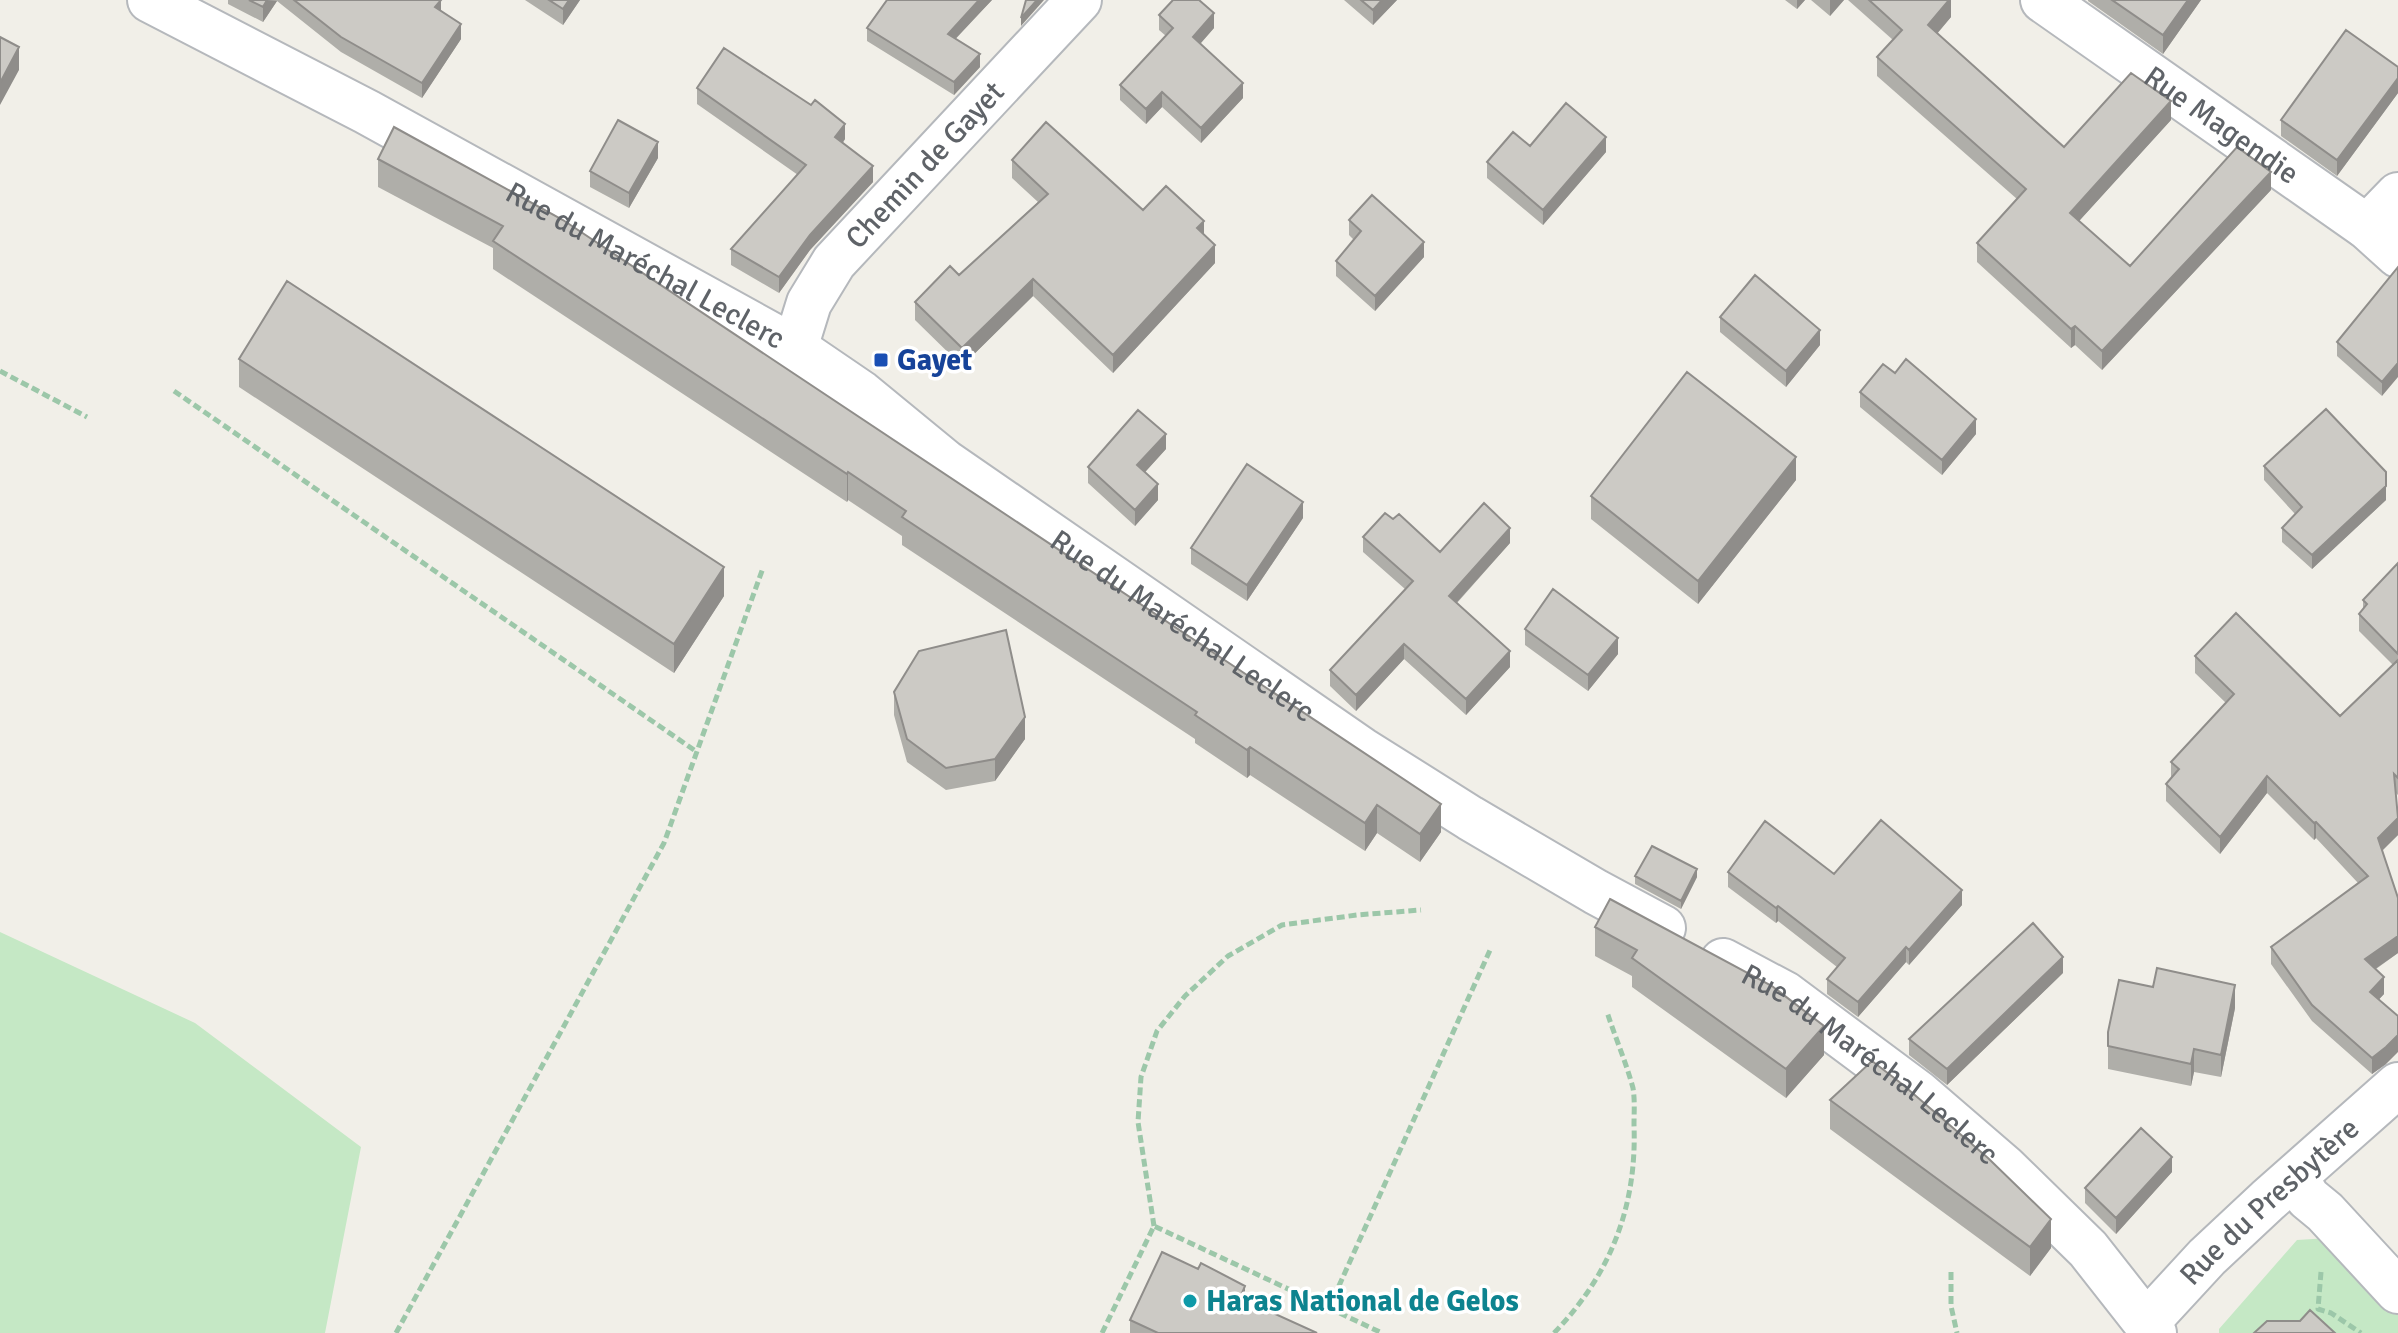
<svg xmlns="http://www.w3.org/2000/svg" width="2398" height="1333" font-family="Signika,sans-serif">
	<style>
		.green { fill: #c5e8c5 }
		.lines { fill: none; stroke-linecap: round; stroke-linejoin: round }
		.minor-casing { stroke: #b5b8bc; stroke-width: 48 }
		.path { stroke: #9cc7a9; stroke-width: 5; stroke-dasharray: 8 4; stroke-linecap: butt }
		.minor { stroke: #fff; stroke-width: 44 }
		.wall { fill: #afaea9 }
		.shaded-wall { fill: #8f8d8a }
		.building { fill: #cccac5; stroke: #8f8d8a; stroke-width: 2 }
		.transit-dot { fill: #1a4fb4; stroke: #fff; stroke-width: 3 }
		.culture-dot { fill: #0f9aa8; stroke: #fff; stroke-width: 3 }
		.labels { text-anchor: middle; dominant-baseline: central; stroke-width: 7; stroke-linejoin: round; paint-order: stroke }
		.street-label { font-size: 30px; fill: #5f6368; stroke: #fff }
		.transit-label { font-size: 30px; font-weight: bold; fill: #164399; stroke: #fff; text-anchor: start }
		.culture-label { font-size: 30px; font-weight: bold; fill: #0d838f; stroke: #fff; text-anchor: start }
	</style>
	<rect width="100%" height="100%" fill="#f1efe8"/>
	<path class="green" d="M0,932L195,1023L361,1147L325,1333H0Z
		M2329,1238L2398,1314V1333H2219V1329L2297,1240Z"/>
	<g class="lines">
		<g class="minor-casing">
			<g id="minor">
				<path id="s1" d="M150,0L367,112L795,348L861,393L945,462L1362,750L1470,818L1596,892L1663,928"/>
				<path id="s2" d="M2043,0L2367,227L2398,255"/>
				<path d="M2367,227L2398,195"/>
				<path id="s3" d="M795,348L809,303L834,262L1079,0"/>
				<path id="s4" d="M1723,961L1785,994L1918,1093L2005,1168L2088,1249L2154,1333"/>
				<path d="M2295,1177L2308,1198L2325,1212L2398,1291"/>
				<path id="s5" d="M2147,1322L2207,1257L2268,1200L2398,1085"/>
			</g>
		</g>
		<path class="path" d="M0,371L87,417
			M174,391L697,752
			M1154,1226L1138,1122L1141,1077L1157,1031L1185,996L1228,956L1282,925L1357,915L1421,910
			M1951,1272V1306L1957,1333
			M2321,1272L2318,1309L2331,1313L2361,1333
			M1329,1308L1491,948
			M396,1333L664,843L763,568
			M1102,1333L1154,1226L1382,1333
			M1554,1333C1611,1274 1637,1206 1634,1125C1634,1113 1635,1100 1633,1088C1626,1062 1615,1037 1607,1012"/>
		<use href="#minor" class="minor"/>
	</g>
	<path class="wall" d="M228,0H441V11L461,39L422,98L341,52L277,1L263,22L228,4Z
		M525,0H580L563,25Z
		M887,0H992L955,38L980,67L954,95L867,41V28Z
		M1344,0H1397L1373,25Z
		M1785,0H1805L1797,9Z
		M1811,0H1844L1830,16Z
		M1848,0H1951V17L1937,34L2064,147L2171,120L2079,221L2130,266L2271,190L2102,370L2075,345L2071,348L1977,262V243L2017,199L1877,76V57L1893,40Z
		M2088,0H2201L2163,54L2088,1Z
		M1159,15L1214,28L1200,44L1243,98L1201,143L1162,107L1146,124L1120,100V85L1166,36L1159,30Z
		M2398,67V93L2337,176L2281,136V120Z
		M697,88L845,139L843,143L873,182L810,250L779,293L731,265V249L798,175L697,104Z
		M394,127L1441,832L1420,862L1377,833L1365,851L1250,775L1247,778L1195,743V739L902,545V536L848,500L847,502L493,269V248L378,187V159Z
		M1530,146L1606,152L1543,225L1487,178V162Z
		M658,158L629,208L590,187V171Z
		M1012,160L1204,234L1215,263L1113,373L1033,296L962,366L915,320V302L959,275L1038,202L1012,178Z
		M1349,220L1424,257L1375,311L1336,276V261L1354,240L1349,235Z
		M2398,267L2382,396L2337,356V342Z
		M1720,317L1820,345L1786,387L1720,332Z
		M239,359L724,596L674,673L239,387Z
		M1860,392L1976,434L1942,475L1860,407Z
		M1166,449L1145,472L1158,500L1135,526L1088,483V467Z
		M2264,466L2386,500L2312,569L2282,542V528L2295,514L2264,480Z
		M1796,480L1698,604L1591,519V496Z
		M1303,518L1247,601L1191,564V548Z
		M1363,537L1440,552L1510,543L1457,603L1510,667L1466,715L1404,659L1356,711L1330,686V670L1405,589L1363,552Z
		M2398,563V795L2395,792L2398,835L2382,850L2398,898V953L2376,969L2384,994L2379,999L2386,1064L2372,1074L2312,1021L2271,964V947L2358,883L2316,838L2314,840L2267,793L2220,854L2166,801V784L2171,779V762L2226,703L2195,673V656L2340,716L2393,665L2359,631V614L2363,609V600Z
		M1525,629L1618,654L1588,691L1525,645Z
		M894,692L1025,739L995,781L946,790L907,762L894,715Z
		M1728,872L1834,874L1962,905L1909,965L1906,962L1858,1017L1827,994V979L1837,967L1778,921L1776,923L1728,887Z
		M1635,876L1697,877L1681,909L1635,884Z
		M1595,927L1824,1055L1786,1098L1632,987V976L1595,956Z
		M2063,973L1947,1085L1909,1055V1039Z
		M2235,1008L2221,1077L2194,1072L2191,1086L2108,1069V1032Z
		M1830,1100L2051,1248L2030,1276L1830,1129Z
		M2172,1172L2116,1234L2085,1203V1188Z
		M1245,1301L1317,1333H1130V1320Z"/>
	<path class="shaded-wall" d="M267,0L277,1L263,22V7Z
		M441,0V15L435,7Z
		M569,0H580L563,25V9Z
		M979,0H992L948,47V34Z
		M1037,0H1044L1021,26V18Z
		M1382,0H1397L1373,25V10Z
		M1797,0H1805L1797,9Z
		M1830,0H1844L1830,16Z
		M1949,0H1951V17L1928,44V25Z
		M2188,0H2201L2163,54V35Z
		M1214,13V28L1193,52V37Z
		M461,24V39L422,98V83Z
		M19,47V70L0,105V83Z
		M980,54V67L954,95V82Z
		M2398,78V93L2337,176V160Z
		M1243,83V98L1201,143V128Z
		M1162,92V107L1146,124V109Z
		M2171,101V120L2070,231V213Z
		M845,124V139L835,152V137Z
		M1606,137V152L1543,225V210Z
		M658,142V158L629,208V193Z
		M873,166V182L810,250L779,293V277L810,235Z
		M2271,172V190L2102,370V351Z
		M1204,221V239L1197,228Z
		M1424,242V257L1375,311V296Z
		M1215,245V263L1113,373V355Z
		M1033,279V296L962,366V348Z
		M2075,326V345L2071,348V329Z
		M1820,330V345L1786,387V371Z
		M2398,363V377L2382,396V382Z
		M1976,419V434L1942,475V460Z
		M1166,434V449L1137,481V465Z
		M1796,457V480L1698,604V581Z
		M848,472V500L847,502V474Z
		M1158,484V500L1135,526V510Z
		M2386,486V500L2312,569V555Z
		M1303,502V518L1247,601V585Z
		M1510,528V543L1449,611V596Z
		M724,567V596L674,673V644Z
		M1618,638V654L1588,691V675Z
		M1404,644V659L1356,711V695Z
		M1510,651V667L1466,715V699Z
		M1025,717V739L995,781V759Z
		M1250,747V775L1247,778V750Z
		M2267,776V793L2220,854V837Z
		M1441,804V832L1420,862V834Z
		M1377,805V833L1365,851V823Z
		M2398,818V835L2378,855V838Z
		M2316,822V838L2314,840V823Z
		M1697,869V877L1681,909V901Z
		M1962,890V905L1909,965V950Z
		M1778,906V921L1776,923V908Z
		M2398,936V953L2365,976V959Z
		M1906,947V962L1858,1017V1002Z
		M2063,957V973L1947,1085V1069Z
		M2384,977V994L2370,1009V992Z
		M2235,985V1008L2221,1077V1055Z
		M1824,1026V1055L1786,1098V1069Z
		M2398,1035V1052L2386,1064L2372,1074V1058Z
		M2194,1049V1072L2191,1086V1064Z
		M2172,1157V1172L2116,1234V1218Z
		M2051,1219V1248L2030,1276V1247Z
		M1245,1286V1309L1240,1298Z"/>
	<path class="building" d="M249,0H267L263,7Z
		M294,0H441L435,7L461,24L422,83L341,37Z
		M549,0H569L563,9Z
		M887,0H979L948,34L980,54L954,82L867,28Z
		M1026,0H1037L1021,18Z
		M1173,0H1199L1214,13L1193,37L1243,83L1201,128L1162,92L1146,109L1120,85L1173,28L1159,15Z
		M1361,0H1382L1373,10Z
		M1869,0H1949L1928,25L2064,147L2131,73L2171,101L2070,213L2130,266L2237,147L2271,172L2102,351L2075,326L2071,329L1977,243L2026,189L1877,57L1902,30Z
		M2112,0H2188L2163,35Z
		M2346,30L2398,67V78L2337,160L2281,120Z
		M0,37L19,47L0,83Z
		M724,48L811,105L815,100L845,124L835,137L873,166L810,235L779,277L731,249L806,165L697,88Z
		M1566,103L1606,137L1543,210L1487,162L1513,132L1530,146Z
		M618,120L658,142L629,193L590,171Z
		M1046,122L1143,210L1166,186L1204,221L1197,228L1215,245L1113,355L1033,279L962,348L915,302L950,266L959,275L1048,194L1012,160Z
		M394,127L563,220L1441,804L1420,834L1377,805L1365,823L1250,747L1247,750L1195,715L1197,712L902,517L906,511L848,472L847,474L493,241L503,226L378,159Z
		M1372,195L1424,242L1375,296L1336,261L1361,231L1349,220Z
		M2398,267V363L2382,382L2337,342Z
		M1755,275L1820,330L1786,371L1720,317Z
		M287,281L724,567L674,644L239,359Z
		M1906,359L1976,419L1942,460L1860,392L1883,364L1895,373Z
		M1687,372L1796,457L1698,581L1591,496Z
		M2326,409L2386,472V486L2312,555L2282,528L2302,507L2264,466Z
		M1138,410L1166,434L1137,465L1158,484L1135,510L1088,467Z
		M1247,464L1303,502L1247,585L1191,548Z
		M1484,503L1510,528L1449,596L1510,651L1466,699L1404,644L1356,695L1330,670L1413,581L1363,537L1385,513L1393,519L1399,514L1440,552Z
		M2398,563V654L2359,614L2367,604L2363,600Z
		M1553,589L1618,638L1588,675L1525,629Z
		M2236,613L2340,716L2398,660V778L2394,774L2398,818L2378,838L2398,898V936L2365,959L2384,977L2370,992L2398,1016V1035L2386,1047L2372,1058L2312,1005L2271,947L2368,876L2316,822L2314,823L2267,776L2220,837L2166,784L2179,769L2171,762L2234,694L2195,656Z
		M1006,630L1025,717L995,759L946,768L907,739L894,692L919,651Z
		M1881,820L1962,890L1909,950L1906,947L1858,1002L1827,979L1845,958L1778,906L1776,908L1728,872L1765,821L1834,874Z
		M1652,846L1697,869L1681,901L1635,876Z
		M1610,899L1772,986L1824,1026L1786,1069L1632,958L1637,950L1595,927Z
		M2033,923L2063,957L1947,1069L1909,1039Z
		M2157,968L2235,985L2221,1055L2194,1049L2191,1064L2108,1046V1032L2119,980L2153,987Z
		M1872,1061L1902,1084L1988,1158L2051,1219L2030,1247L1830,1100Z
		M2141,1128L2172,1157L2116,1218L2085,1188Z
		M1162,1252L1198,1269L1201,1263L1245,1286L1240,1298L1317,1333H1158L1130,1320Z
		M2310,1310L2335,1333H2254L2267,1321H2300Z"/>
	<rect class="transit-dot" x="873" y="352" width="16" height="16" rx="4"/>
	<circle class="culture-dot" cx="1190" cy="1301" r="8"/>
	<g class="labels">
		<g class="street-label">
			<text stroke="none"><textPath href="#s2" startOffset="218">Rue Magendie</textPath></text>
			<text stroke="none"><textPath href="#s3" startOffset="228">Chemin de Gayet</textPath></text>
			<text stroke="none"><textPath href="#s1" startOffset="562">Rue du Maréchal Leclerc</textPath></text>
			<text stroke="none"><textPath href="#s1" startOffset="1210">Rue du Maréchal Leclerc</textPath></text>
			<text stroke="none"><textPath href="#s4" startOffset="180">Rue du Maréchal Leclerc</textPath></text>
			<text stroke="none"><textPath href="#s5" startOffset="172">Rue du Presbytère</textPath></text>
		</g>
		<g class="transit-label">
			<text x="897" y="360">Gayet</text>
		</g>
		<g class="culture-label">
			<text x="1206" y="1301">Haras National de Gelos</text>
		</g>
	</g>
</svg>
